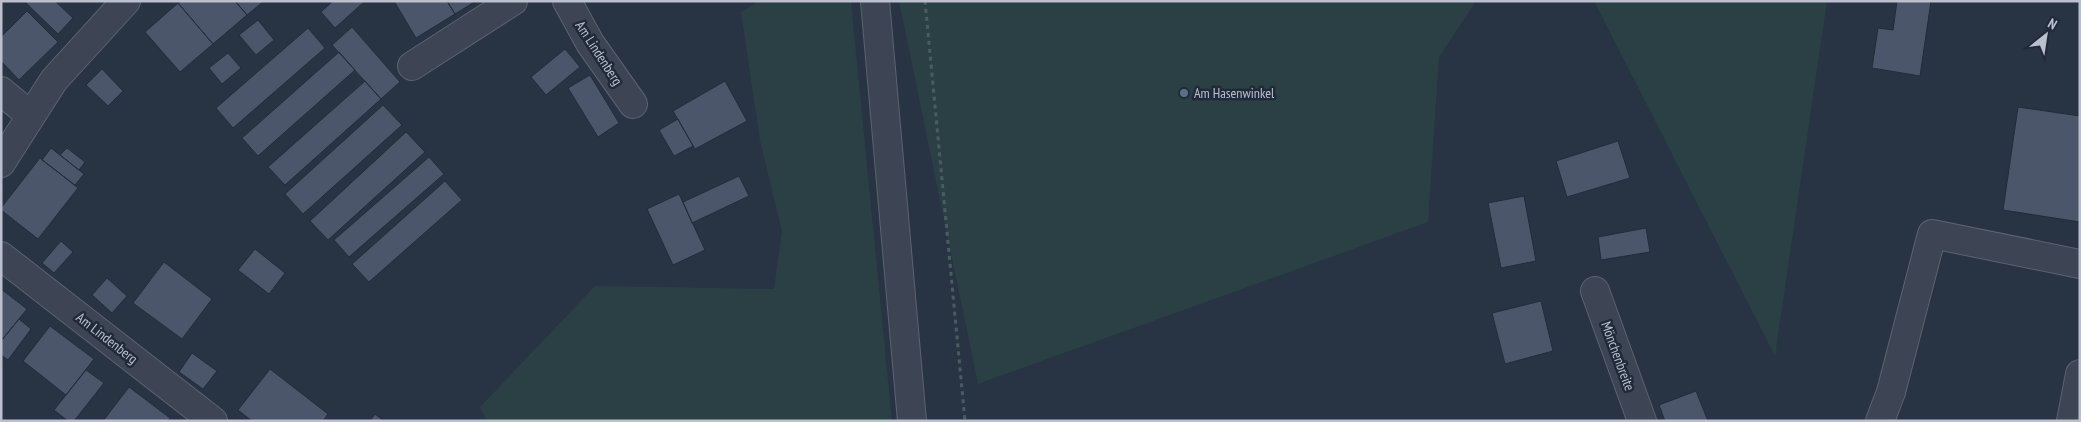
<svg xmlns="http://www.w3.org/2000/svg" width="2081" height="422" font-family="'PT Sans Narrow',sans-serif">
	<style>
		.green { fill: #2a4045 }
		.building { fill: #4c566a; stroke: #232c3b }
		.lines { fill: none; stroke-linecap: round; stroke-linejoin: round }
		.minor-casing { stroke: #5b6371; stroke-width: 30 }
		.path { stroke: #495d61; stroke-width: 3; stroke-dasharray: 4 4; stroke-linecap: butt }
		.minor { stroke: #3d4554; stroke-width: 28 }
		.service-dot { fill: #5c6f8a; stroke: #212a39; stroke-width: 2 }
		.labels { text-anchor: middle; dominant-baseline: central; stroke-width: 5; stroke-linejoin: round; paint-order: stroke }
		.street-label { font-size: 14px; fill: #bac0cd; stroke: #212a39 }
		.poi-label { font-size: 14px; fill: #bac0cd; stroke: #212a39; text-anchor: start }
	</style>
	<rect width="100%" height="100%" fill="#283344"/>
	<path class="green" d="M759,1H851L892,421H487L480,407L595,286L774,289L782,231L760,141L741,12Z
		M899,1H1476L1439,57L1428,222L978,384Z
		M1594,1H1827L1775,356Z"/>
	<path class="building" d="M24,1H55L73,18L58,34Z
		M181,1H235L247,15L213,44L178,3Z
		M235,1H264L247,15Z
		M333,1H365L335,28L321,12Z
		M394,1H447L455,14L416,38Z
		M447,1H476L455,14Z
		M1897,1H1931L1920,76L1872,68L1878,28L1893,30Z
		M178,3L213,44L180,72L145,32Z
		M27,11L58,42L19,80L1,61V37Z
		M258,20L274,40L256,55L239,35Z
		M352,27L400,82L381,99L332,45Z
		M308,28L325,48L233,128L216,108Z
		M565,49L580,67L546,95L531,77Z
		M339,52L355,70L258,156L242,138Z
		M228,53L241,68L222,84L209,68Z
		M102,69L123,91L108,106L86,85Z
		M590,75L619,123L598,137L568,88Z
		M365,81L381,99L285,185L268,167Z
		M725,81L747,121L695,149L673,111Z
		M383,105L402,125L303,214L285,194Z
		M2018,107L2080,116V222L2003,210Z
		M678,119L693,146L674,156L659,130Z
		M406,132L425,152L328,240L310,221Z
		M1618,141L1630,178L1567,197L1556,161Z
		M51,148L84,174L75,185L42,160Z
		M67,148L85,162L79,170L60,155Z
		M429,157L444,174L349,257L334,240Z
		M40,158L78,188L38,239L1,210V208Z
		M739,176L749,196L692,223L683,202Z
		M445,181L462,200L369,282L352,264Z
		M679,194L705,250L673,265L647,209Z
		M1524,196L1536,261L1501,268L1488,203Z
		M1646,228L1650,252L1601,260L1598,237Z
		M61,241L73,252L54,273L42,263Z
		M255,249L285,273L269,294L238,270Z
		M164,262L212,299L182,339L133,303Z
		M107,278L127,296L112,313L92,295Z
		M1,289L27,309L1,341Z
		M1541,301L1553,351L1505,364L1492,313Z
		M19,319L31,329L8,360L1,355V341Z
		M50,326L94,359L66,395L23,361Z
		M192,353L217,371L203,389L179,372Z
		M270,369L328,414L323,421H252L238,410Z
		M86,370L104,383L74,421H68L54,410Z
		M129,387L170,418L168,421H103Z
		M1696,391L1708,421H1665L1659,405Z
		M375,414L384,421H370Z"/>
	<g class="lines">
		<g class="minor-casing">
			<path id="minor" d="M567,1L590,43L633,104
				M875,1L912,421
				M412,66L513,1
				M1,91L30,115
				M1,163L54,80L126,1
				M1,256L213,421
				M1595,291L1642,421
				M1880,421L1891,392L1932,234L2080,264
				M2071,421L2080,374"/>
		</g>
		<path class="path" d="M925,1L965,421"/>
		<use href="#minor" class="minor"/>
	</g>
	<circle class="service-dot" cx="1184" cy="93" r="5"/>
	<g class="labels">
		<g class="street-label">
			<text transform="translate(599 53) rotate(57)">Am Lindenberg</text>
			<text transform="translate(107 338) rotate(38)">Am Lindenberg</text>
			<text transform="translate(1618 356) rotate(70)">Mönchenbreite</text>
		</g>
		<g class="poi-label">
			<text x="1194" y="93">Am Hasenwinkel</text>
		</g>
	</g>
	<rect width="2081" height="422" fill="none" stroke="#bac0cd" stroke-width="5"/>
	<g transform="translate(2046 35) rotate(30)" stroke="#212a39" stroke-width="4" paint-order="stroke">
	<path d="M0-4L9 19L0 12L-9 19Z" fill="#bac0cd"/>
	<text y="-8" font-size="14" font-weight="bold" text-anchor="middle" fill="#bac0cd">N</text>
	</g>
</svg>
